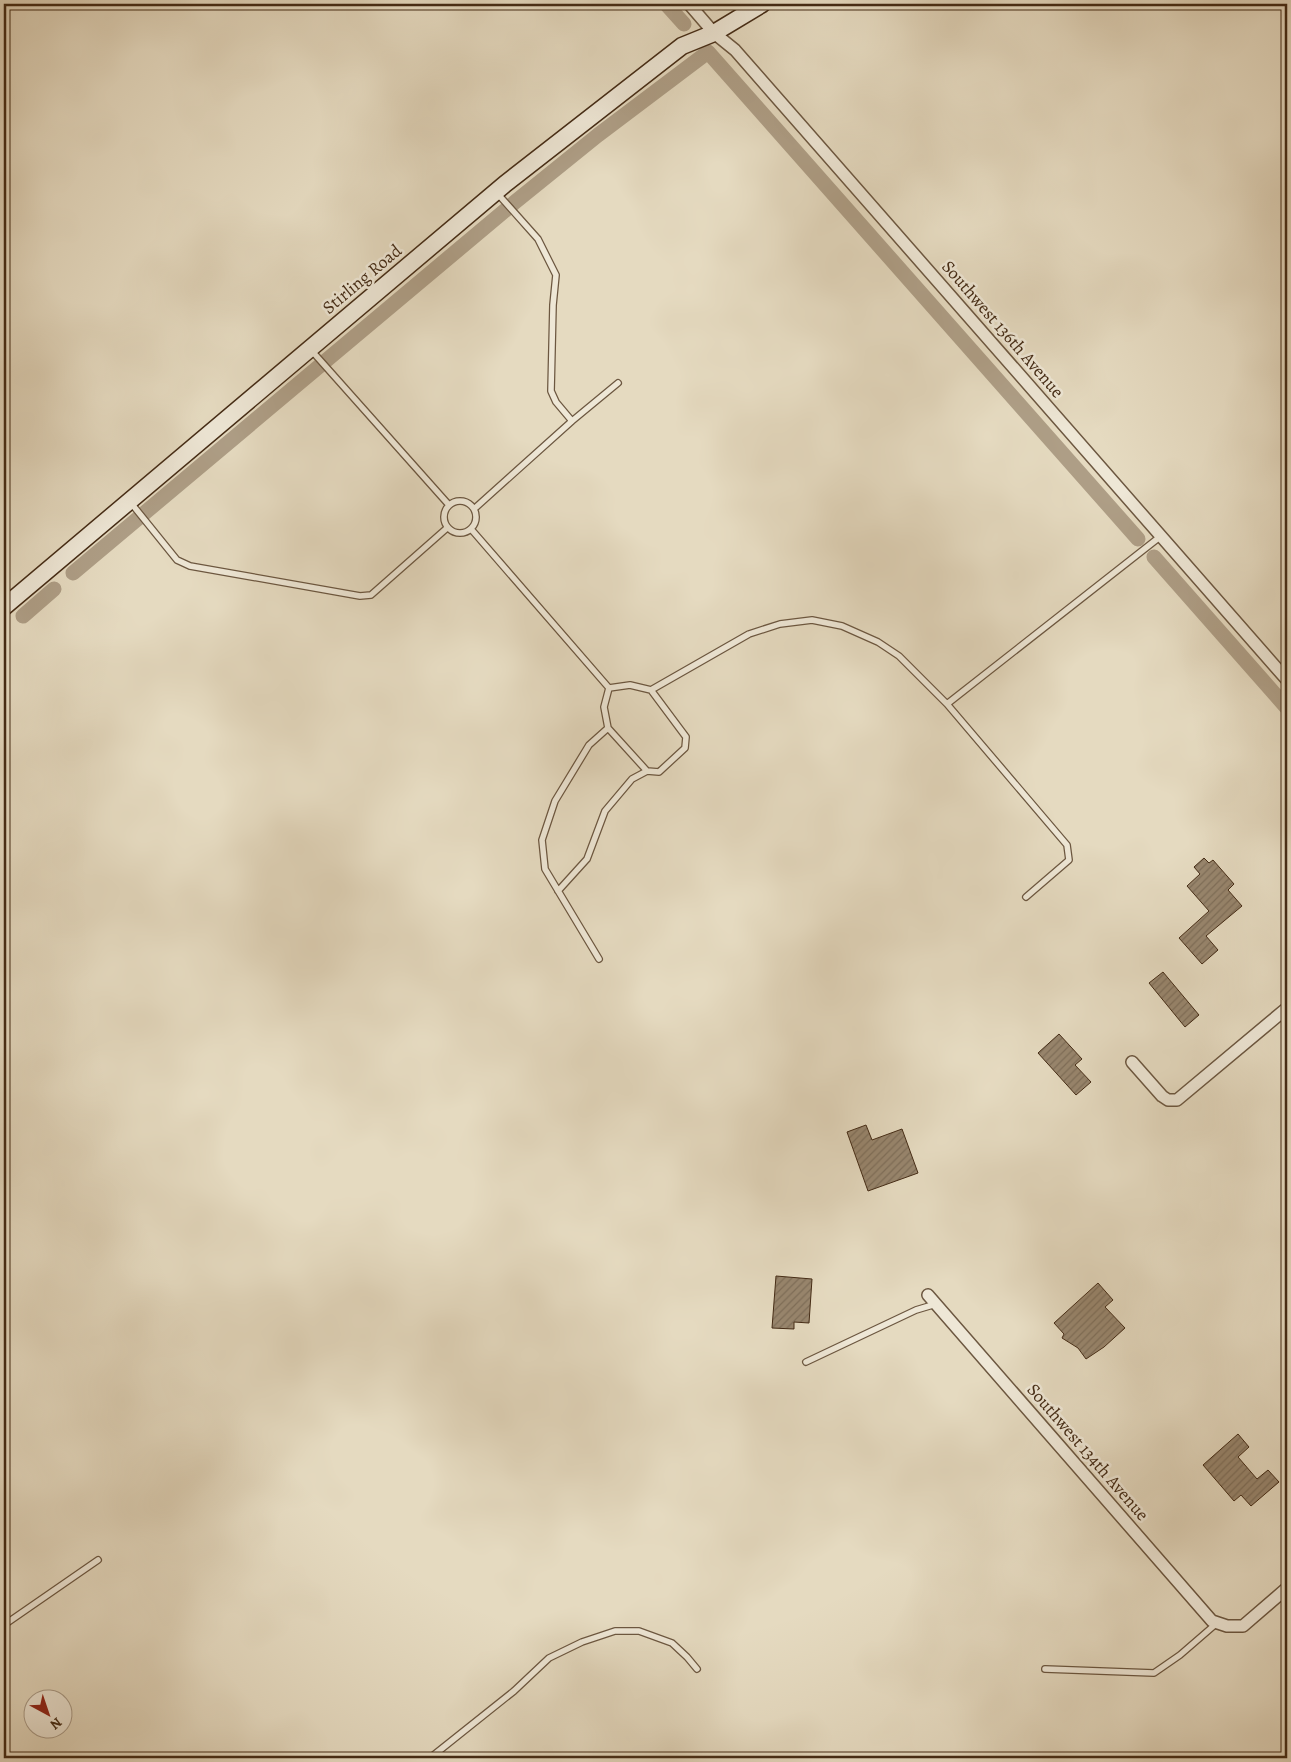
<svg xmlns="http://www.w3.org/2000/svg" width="1291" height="1762" font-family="Alegreya,serif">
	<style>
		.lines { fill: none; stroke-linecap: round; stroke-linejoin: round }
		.canal { stroke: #ae9e86; stroke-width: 15 }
		.building { fill: url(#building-hatch); stroke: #442b15 }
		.lane-casing { stroke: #6c5740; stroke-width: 8 }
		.street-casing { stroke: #6c5740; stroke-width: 14 }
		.secondary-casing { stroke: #442b15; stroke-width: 19 }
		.lane { stroke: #eee7d6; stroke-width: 5.5 }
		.street { stroke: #eee7d6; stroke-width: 11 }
		.secondary { stroke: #eee7d6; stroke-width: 16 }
		.labels { text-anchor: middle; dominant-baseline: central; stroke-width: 5; stroke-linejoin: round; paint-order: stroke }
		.street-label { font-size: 18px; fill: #442b15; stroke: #eee7d6 }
	</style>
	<defs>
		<pattern id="building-hatch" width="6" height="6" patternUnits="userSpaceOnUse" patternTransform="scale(1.25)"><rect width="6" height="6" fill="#98866e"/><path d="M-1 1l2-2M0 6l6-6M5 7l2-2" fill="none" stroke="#7e6e59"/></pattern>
	</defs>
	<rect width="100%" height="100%" fill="#e5dac0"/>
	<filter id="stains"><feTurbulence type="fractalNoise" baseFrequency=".004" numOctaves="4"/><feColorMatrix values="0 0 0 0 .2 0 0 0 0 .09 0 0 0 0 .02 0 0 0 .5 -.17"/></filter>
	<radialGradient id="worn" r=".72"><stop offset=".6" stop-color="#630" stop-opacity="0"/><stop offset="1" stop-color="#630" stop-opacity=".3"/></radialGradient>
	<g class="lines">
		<path class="canal" d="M666,4L684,24
			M1154,557L1287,708
			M73,573L515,202L598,135L708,52L1138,539
			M23,616L54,589"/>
	</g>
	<path class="building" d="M1204,858L1209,863L1213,860L1234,884L1228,890L1242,906L1206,936L1218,950L1202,964L1179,938L1209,911L1187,886L1200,874L1194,867Z
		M1163,972L1199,1015L1185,1027L1149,983Z
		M1059,1034L1082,1059L1075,1065L1091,1082L1076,1095L1038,1053Z
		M866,1125L872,1140L902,1129L918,1173L868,1191L847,1132Z
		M776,1276L812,1279L809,1323L794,1322V1329L772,1328Z
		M1098,1283L1113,1300L1105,1307L1125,1328L1104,1347L1086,1359L1078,1348L1062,1338L1064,1334L1054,1323Z
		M1238,1434L1249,1447L1238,1457L1257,1479L1268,1470L1279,1482L1251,1506L1241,1495L1234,1501L1203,1465Z"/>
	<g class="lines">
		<g class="lane-casing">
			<path id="lane" d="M497,193L538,239L556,275L553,305L551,391L556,402L572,421
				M311,350L449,505
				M444 517a16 16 0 1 1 32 0a16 16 0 1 1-32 0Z
				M131,503L177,560L190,566L360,596L371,595L447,528
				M474,509L572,421L618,383
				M471,529L609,688
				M630,685L651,690L686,737L685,748L659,772L647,771L608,728L604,707L609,688Z
				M651,690L749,634L780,624L812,620L842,626L878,642L899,656L947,704
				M558,891L587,859L605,811L632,779L647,771
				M1026,897L1069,860L1067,845L947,704L1161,536
				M599,959L545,869L542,840L555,801L589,745L608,728
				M806,1362L916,1310L936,1304
				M4,1625L98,1560
				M1045,1669L1154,1673L1180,1655L1217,1623
				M430,1758L514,1691L549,1658L582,1642L615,1631H639L672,1643L687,1657L697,1669"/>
		</g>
		<g class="street-casing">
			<path id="street" d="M689,4L714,33L735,50L1287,680
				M1132,1062L1162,1096L1168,1100H1177L1287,1008
				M928,1295L1212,1621L1227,1626H1243L1287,1588"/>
		</g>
		<g class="secondary-casing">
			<path id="secondary" d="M4,607L505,184L682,46L714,33L762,4"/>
		</g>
		<use href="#lane" class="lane"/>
		<use href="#street" class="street"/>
		<use href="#secondary" class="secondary"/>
	</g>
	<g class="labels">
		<g class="street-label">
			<text transform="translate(362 279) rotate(-40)">Stirling Road</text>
			<text transform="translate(1003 329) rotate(49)">Southwest 136th Avenue</text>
			<text transform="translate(1088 1452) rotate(49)">Southwest 134th Avenue</text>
		</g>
	</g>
	<rect width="1291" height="1762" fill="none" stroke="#e5dac0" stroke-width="20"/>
	<rect x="5" y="5" width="1281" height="1752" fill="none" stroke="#442b15" stroke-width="2.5"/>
	<rect x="10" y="10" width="1271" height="1742" fill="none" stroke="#442b15"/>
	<g transform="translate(48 1714) rotate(140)"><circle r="24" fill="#eee7d6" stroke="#aa9c89"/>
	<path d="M0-4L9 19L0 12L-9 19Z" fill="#8f2418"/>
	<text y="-8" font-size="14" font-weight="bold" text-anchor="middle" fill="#442b15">N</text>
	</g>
	<rect width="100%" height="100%" filter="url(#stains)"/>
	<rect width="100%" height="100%" fill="url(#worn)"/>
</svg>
